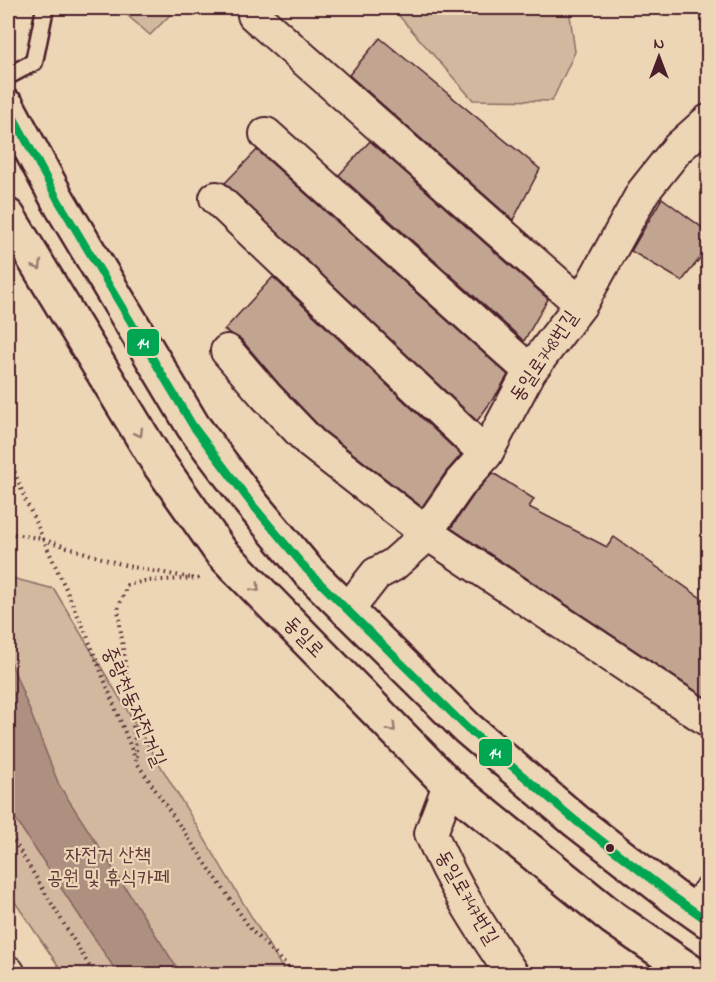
<svg xmlns="http://www.w3.org/2000/svg" width="716" height="982" font-family="'Indie Flower','Poor Story',sans-serif">
	<style>
		.green { fill: #d2b89f; stroke: #8e6c65; stroke-width: 1.5 }
		.water { fill: #ae9081; stroke: #86635f; stroke-width: 1.5 }
		.building { fill: #c1a591; stroke: #4a1f2b; stroke-width: 1.5 }
		.lines { fill: none; stroke-linecap: round; stroke-linejoin: round }
		.lane-casing { stroke: #4a1f2b; stroke-width: 21 }
		.street-casing { stroke: #4a1f2b; stroke-width: 36 }
		.secondary-casing { stroke: #4a1f2b; stroke-width: 38 }
		.path { stroke: #4a1f2b; stroke-width: 4; stroke-dasharray: 1.5 4.5; stroke-linecap: butt }
		.lane { stroke: #edd6b5; stroke-width: 16 }
		.street { stroke: #edd6b5; stroke-width: 32 }
		.secondary { stroke: #edd6b5; stroke-width: 33 }
		.path-bridge { stroke: #4a1f2b; stroke-width: 4; stroke-dasharray: 1.5 4.5; stroke-linecap: butt }
		.bus-1-casing { stroke: #edd6b5; stroke-width: 12 }
		.bus-1 { stroke: #00a651; stroke-width: 8 }
		.oneway { stroke: #9c7a70 }
		.bus-dot { fill: #4a1f2b; stroke: #edd6b5; stroke-width: 2 }
		.labels { text-anchor: middle; dominant-baseline: central; stroke-width: 4.5; stroke-linejoin: round; paint-order: stroke }
		.street-label { font-size: 20px; fill: #4a1f2b; stroke: #edd6b5 }
		.park-label { font-size: 20px; fill: #5e363c; stroke: #edd6b5 }
		.line-badge { stroke: #edd6b5; stroke-width: 2 }
		.badge-label { font-size: 16px; text-anchor: middle; font-weight: bold; fill: #fff }
	</style>
	<rect width="100%" height="100%" fill="#edd6b5"/>
	<filter id="ink" filterUnits="userSpaceOnUse"><feTurbulence type="fractalNoise" baseFrequency=".0167" numOctaves="2"/><feDisplacementMap in="SourceGraphic" scale="12" xChannelSelector="R" yChannelSelector="G"/><feConvolveMatrix kernelMatrix="1 2 1 2 8 2 1 2 1" color-interpolation-filters="sRGB"/></filter>
	<g filter="url(#ink)">
		<path class="green" d="M119,8H177L150,35Z
			M397,8H569L575,52L552,101L473,100L399,16Z
			M8,577L54,589L286,974H64L8,892Z"/>
		<path class="water" d="M8,655L59,785L181,974H118L18,823L8,804Z"/>
		<path class="building" d="M380,38L540,169L513,220L349,75Z
			M370,141L548,299L524,341L339,175Z
			M257,150L508,375L498,392L477,421L225,183Z
			M662,198L708,232V248L682,281L631,251Z
			M273,277L461,455L446,472L422,507L323,430L279,384L241,339L224,330Z
			M493,473L534,499L529,507L607,547L614,537L708,603V699L451,528L475,493Z"/>
		<g class="lines">
			<g class="lane-casing">
				<path id="lane" d="M8,76L34,62L45,8"/>
			</g>
			<g class="street-casing">
				<path id="street" d="M254,15L581,304
					M266,134L530,371
					M216,198L486,454
					M227,351L266,396L311,443L425,532L708,720
					M347,611L376,574L393,565L419,542L461,482L486,454L530,371L581,304L643,192L678,148L708,121
					M449,785L431,833C451,883 482,930 512,974
					M695,912L708,893
					M8,972L9,974"/>
			</g>
			<g class="secondary-casing">
				<path id="secondary" d="M8,107L58,200L193,426L251,503L307,570L467,728L576,821L674,897L708,921
					M8,216L157,461L221,552L449,785L613,918L694,974"/>
			</g>
			<path class="path" d="M8,455L25,499L85,631L137,763L252,931L295,974
				M137,757L118,609L127,585L145,581L202,578
				M8,831L94,974"/>
			<use href="#lane" class="lane"/>
			<use href="#street" class="street"/>
			<use href="#secondary" class="secondary"/>
			<path class="path-bridge" d="M8,533L38,538L127,566L191,578"/>
			<g class="bus-1-casing">
				<path id="bus-1" d="M8,107L58,200L193,426L251,503L307,570L467,728L576,821L674,897L708,921"/>
			</g>
			<use href="#bus-1" class="bus-1"/>
		</g>
		<defs><path id="oneway-chevron" d="M-2-3.5L2.5 0L-2 3.5" fill="none" stroke-width="1.6" stroke-linecap="round" stroke-linejoin="round" transform="scale(1.5)"/></defs>
		<g class="oneway">
			<use href="#oneway-chevron" transform="translate(38 266) rotate(59)"/>
			<use href="#oneway-chevron" transform="translate(139 433) rotate(59)"/>
			<use href="#oneway-chevron" transform="translate(256 588) rotate(47)"/>
			<use href="#oneway-chevron" transform="translate(392 728) rotate(45)"/>
		</g>
	</g>
	<circle class="bus-dot" cx="610" cy="848" r="5"/>
	<g class="labels">
		<g class="street-label">
			<text transform="translate(545 357) rotate(-56)">동일로748번길</text>
			<text transform="translate(303 638) rotate(46)">동일로</text>
			<text transform="translate(133 707) rotate(66)">중랑천동자전거길</text>
			<text transform="translate(466 898) rotate(60)">동일로747번길</text>
		</g>
		<g class="park-label">
			<text x="108" y="856">자전거 산책<tspan x="108" dy="23">공원 및 휴식카페</tspan></text>
		</g>
	</g>
	<g class="line-badge">
		<rect x="126" y="328" width="34" height="29" rx="6" fill="#00a651"/>
		<rect x="478" y="738" width="35" height="29" rx="6" fill="#00a651"/>
	</g>
	<g class="badge-label">
		<text x="143" y="348">14</text>
		<text x="495" y="758">14</text>
	</g>
	<rect width="716" height="982" fill="none" stroke="#edd6b5" stroke-width="30"/>
	<rect x="15" y="15" width="686" height="952" fill="none" stroke="#4a1f2b" stroke-width="2" filter="url(#ink)"/>
	<g transform="translate(659 57)" stroke="#edd6b5" stroke-width="4.5" paint-order="stroke">
	<path d="M0-4.5L10 22L0 15L-10 22Z" fill="#4a1f2b"/>
	<text y="-9" font-size="16" font-weight="bold" text-anchor="middle" fill="#4a1f2b">N</text>
	</g>
</svg>
